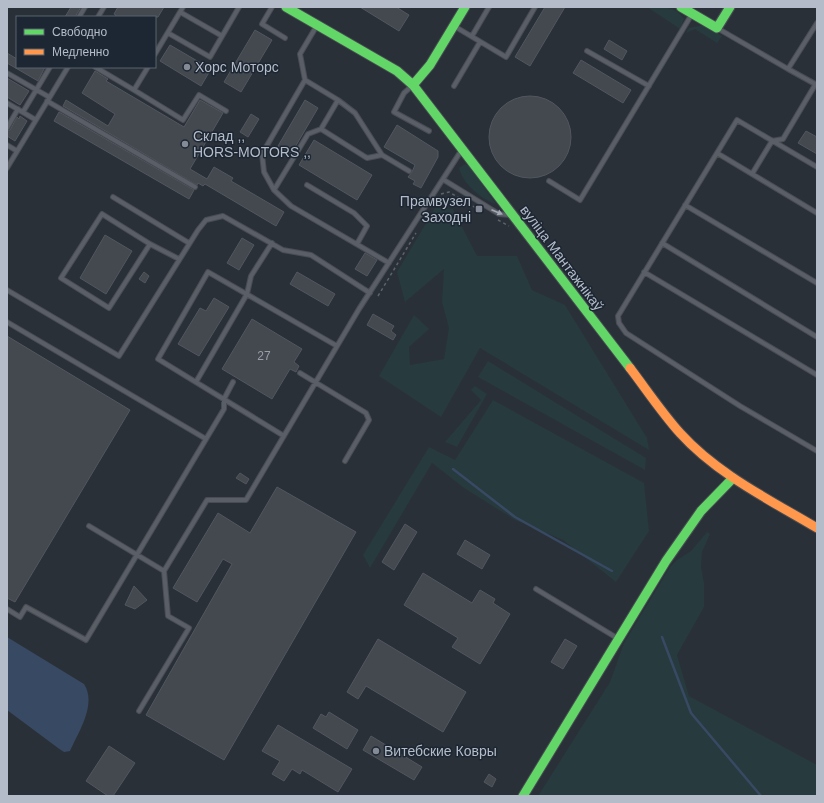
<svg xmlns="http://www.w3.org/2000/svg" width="824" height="803" font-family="Arial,sans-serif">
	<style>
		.green { fill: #273a3e }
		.water { fill: #384963 }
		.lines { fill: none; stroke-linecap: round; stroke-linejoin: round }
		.stream { stroke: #384963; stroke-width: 2.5 }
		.building { fill: #444950; stroke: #52575f }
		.lane-casing { stroke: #484c53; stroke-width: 6 }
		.fast-casing { stroke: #484c53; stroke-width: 11 }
		.slow-casing { stroke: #484c53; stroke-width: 11 }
		.path { stroke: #5d636a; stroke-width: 1.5; stroke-dasharray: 3 3; stroke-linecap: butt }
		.lane { stroke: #5a5e66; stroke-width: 4 }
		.fast { stroke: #63d668; stroke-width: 9 }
		.slow { stroke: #ff974d; stroke-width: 9 }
		.oneway { fill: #a2a9b5 }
		.poi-dot { fill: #848b96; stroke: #1d2633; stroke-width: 1.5 }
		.labels { text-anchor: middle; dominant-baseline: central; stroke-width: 3; stroke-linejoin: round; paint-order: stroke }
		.number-label { font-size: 12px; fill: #989fab }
		.poi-label { font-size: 14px; fill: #b4bcc9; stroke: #1d2633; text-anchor: start }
		.street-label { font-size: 14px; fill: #b4bcc9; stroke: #1d2633 }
	</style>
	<rect width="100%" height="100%" fill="#2a3038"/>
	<path class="green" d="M647,7C662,7 675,5 684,19L680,29Z
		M703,25L722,36L717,43L695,29L686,33L689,28Z
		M465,164L469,166L496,204C482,200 462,183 459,168Z
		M435,208L453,209L477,256H517L532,290L565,305L647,438L649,450L480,348L441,417L379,376L414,315L429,329L409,347L410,365L444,359L449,328L442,302L444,269L405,302L397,272Z
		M488,361L646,458L645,470L478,377Z
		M475,386L487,394L457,447L445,442L481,400L471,390Z
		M493,400L644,483L649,531L616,582L563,540L515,520L464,488L432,463L370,568L363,555L429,447L455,460Z
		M707,532L710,534L702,552L701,567L704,583V607L677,655L689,696L817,765V796H538L610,682L624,643L670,567L677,560L691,551Z"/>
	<path class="water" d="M7,637L84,684C97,704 79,731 70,751L64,752L58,748L7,710Z"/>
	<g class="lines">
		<path class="stream" d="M453,469L515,517L612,571
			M662,637L691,713L761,796"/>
	</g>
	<path class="building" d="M71,7H81L75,17H65Z
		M118,7H164L158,17H115L116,15L114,14Z
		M360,7H396L409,15L399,31Z
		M545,7H565L530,66L515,57Z
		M255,30L272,40L241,92L224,82Z
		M609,40L627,51L622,60L604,49Z
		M170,45L211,69L201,86L160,61Z
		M7,53L17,59V67H45L38,81L7,63Z
		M581,60L631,90L623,103L573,73Z
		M95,71L108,79L106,81L184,127L200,100L223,113L190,169L207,179L214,167L233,178L231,181L284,212L276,226L205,184L203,186L198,183L197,185L63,106L66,100L108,126L115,114L82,93Z
		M7,78L29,91L20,105L7,97Z
		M489 137a41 41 0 1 1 82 0a41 41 0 1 1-82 0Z
		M305,100L318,108L291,154L278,146Z
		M59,112L194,190L189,199L54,121Z
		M251,114L259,119L248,137L240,132Z
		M20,116L27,121L15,141L7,136V131L10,130L17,117L19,119Z
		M397,125L438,151V157L421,188L413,184L415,181L408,177L412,172L415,165L384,147Z
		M806,131L817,137V154L798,143Z
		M314,140L372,175L357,200L299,165Z
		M105,235L132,251L106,294L80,278Z
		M242,238L254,245L239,270L227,263Z
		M365,253L377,260L367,276L355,269Z
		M144,272L149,276L145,283L139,279Z
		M297,272L335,294L328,306L290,284Z
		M214,298L229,307L199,356L178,344L200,308L206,311Z
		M373,314L394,326L391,331L396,335L393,340L367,325Z
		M252,319L302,349L294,362L299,366L296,372L290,369L272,399L222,369Z
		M7,336L130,410L15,602L7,598Z
		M240,473L249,479L246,484L236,478Z
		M277,487L356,532L224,760L146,715L232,564L223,559L197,602L173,588L218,513L250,533Z
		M405,524L417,532L394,570L382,562Z
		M465,540L490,555L482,569L457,554Z
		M423,573L472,603L480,590L495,599L493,603L510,614L480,664L452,647L458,638L404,605Z
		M134,586L147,600L135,609L125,605Z
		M378,639L466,692L443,732L366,686L358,699L347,692Z
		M565,639L577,646L563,669L551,662Z
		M329,712L358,730L347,749L313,728L321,714L326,717Z
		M278,725L352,769L338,792L302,770L300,774L292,769L284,781L272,774L280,761L262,751Z
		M371,736L422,767L414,780L363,750Z
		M109,746L135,763L113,796H108L86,781Z
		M489,774L496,779L492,787L484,782Z"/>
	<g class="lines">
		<g class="lane-casing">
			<path id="lane" d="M272,7L262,24L285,38
				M180,12L222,36
				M79,17L85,7
				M98,17L104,7
				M454,26L506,57L535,7
				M717,28L788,69L817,23
				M168,33L210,57L239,7
				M472,36L489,7
				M587,51L649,86
				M155,54L183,7
				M95,67L134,90L148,67
				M788,69L817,85
				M7,73L49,97
				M305,80L300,54L316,27
				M412,86L404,93L394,112L429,131
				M454,86L480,42
				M134,90L183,120L199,95L226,111
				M47,101L195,187
				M7,103L36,120
				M23,112L50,67
				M7,128L18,109
				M321,129L338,100
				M7,145L17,151
				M717,153L817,213
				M817,167L737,120L618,316L619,323L626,333L740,406L817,451
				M7,168L68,67
				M752,174L772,141L783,139L815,85
				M444,180L499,214L510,215
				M549,181L580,200L692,14
				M307,185L354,213L367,226L357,244
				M274,190L308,134L321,129L367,158L382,155
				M113,197L189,243
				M685,205L817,283
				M662,243L817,337
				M150,244L109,308L61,278L102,214L150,244L179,259
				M389,263L291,206L274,190L264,172L262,154L305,80L338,100L355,113L382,155L409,171
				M644,272L817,375
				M7,290L119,356L198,230L206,220L223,216L283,250L311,255L370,293
				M7,322L206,439
				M300,373L366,413L369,420L345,461
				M196,382L247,294L251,276L272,243
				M284,436L158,359L208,272L337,346
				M89,526L164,571
				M536,589L617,638
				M7,609L20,617L26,607L86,640L224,409V399L233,382
				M139,711L189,628L168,616L164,571L207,500H246L359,309L461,151"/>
		</g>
		<g class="fast-casing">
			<path id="fast" d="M286,7L397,71L413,85L630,368
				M681,7L717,28L730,7
				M413,85L430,65L465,7
				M523,796L666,561L701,511L733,478"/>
		</g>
		<g class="slow-casing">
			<path id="slow" d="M630,368C646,389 662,413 680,433C717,474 770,500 817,528"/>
		</g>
		<path class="path" d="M441,194L449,192L476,208
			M498,220L509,226
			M378,296L416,233"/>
		<use href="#lane" class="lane"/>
		<use href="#fast" class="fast"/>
		<use href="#slow" class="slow"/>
	</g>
	<defs><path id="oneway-solid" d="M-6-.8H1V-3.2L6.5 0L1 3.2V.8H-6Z"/></defs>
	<use class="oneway" href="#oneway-solid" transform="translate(497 212) rotate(23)"/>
	<g class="poi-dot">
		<circle cx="187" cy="67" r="4"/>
		<circle cx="185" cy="144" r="4"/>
		<rect x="475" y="205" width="8" height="8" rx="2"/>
		<circle cx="376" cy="751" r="4"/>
	</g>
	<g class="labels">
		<g class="number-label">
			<text x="264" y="356">27</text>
		</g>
		<g class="poi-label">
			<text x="195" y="67">Хорс Моторс</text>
			<text x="193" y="136">Склад ,,<tspan x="193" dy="16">HORS-MOTORS ,,</tspan></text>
			<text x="471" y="201" text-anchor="end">Прамвузел<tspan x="471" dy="16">Заходні</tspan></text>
			<text x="384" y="751">Витебские Ковры</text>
		</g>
		<g class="street-label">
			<text transform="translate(562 258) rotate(53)">вуліца Мантажнікаў</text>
		</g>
	</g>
	<rect width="824" height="803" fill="none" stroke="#b4bcc9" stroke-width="16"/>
	<rect x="16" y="16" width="140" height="52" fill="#1d2633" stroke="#59626f"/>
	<rect x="24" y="29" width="20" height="6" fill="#63d668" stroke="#59626f"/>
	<text x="52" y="36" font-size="12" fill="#b4bcc9">Свободно</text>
	<rect x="24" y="49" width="20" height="6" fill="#ff974d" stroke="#59626f"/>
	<text x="52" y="56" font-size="12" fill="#b4bcc9">Медленно</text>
</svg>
